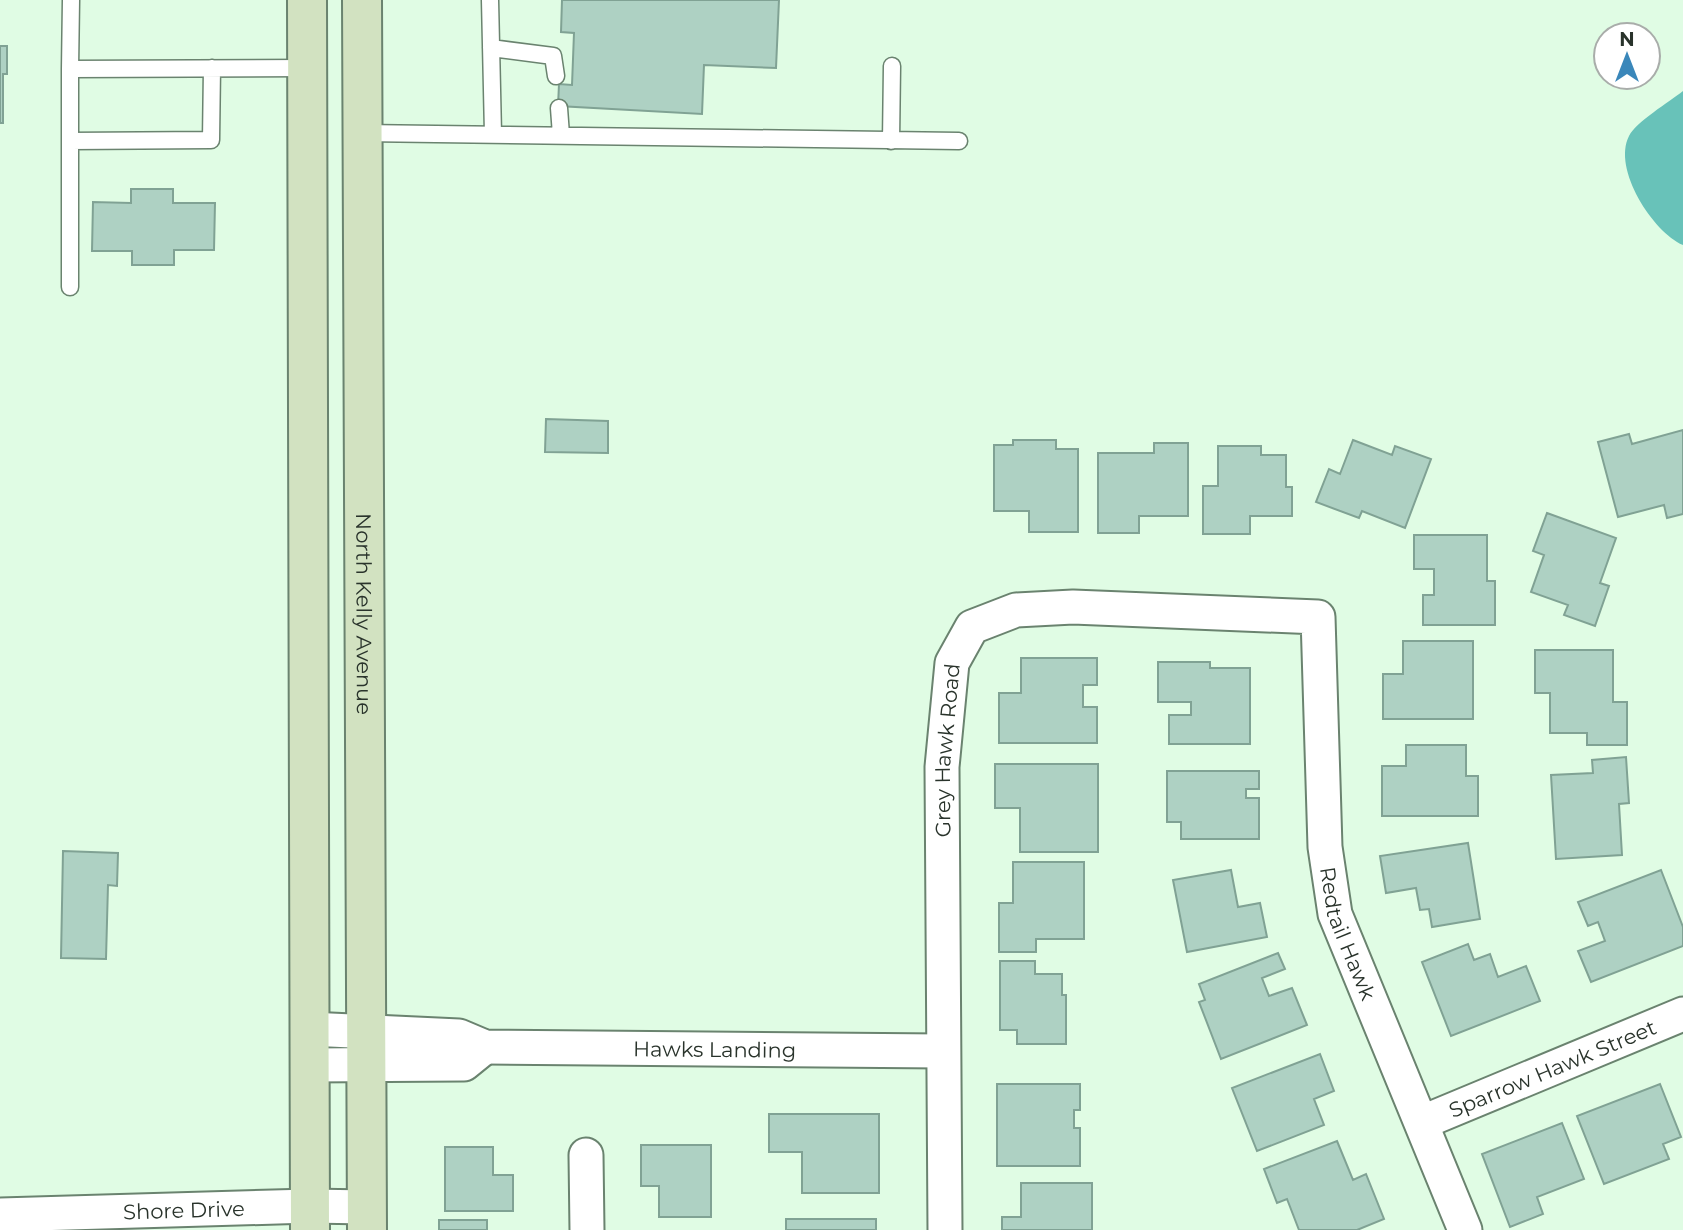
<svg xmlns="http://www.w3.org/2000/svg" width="1683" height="1230" font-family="Montserrat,sans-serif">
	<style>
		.water { fill: #68c2b9 }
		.building { fill: #aed1c3; stroke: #80a294; stroke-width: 2 }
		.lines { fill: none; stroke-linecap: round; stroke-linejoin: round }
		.lane-casing { stroke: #6a836f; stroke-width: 19 }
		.street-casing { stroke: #6a836f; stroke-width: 37 }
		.secondary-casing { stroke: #6a836f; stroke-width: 42 }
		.lane { stroke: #fff; stroke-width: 16 }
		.street { stroke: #fff; stroke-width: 33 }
		.secondary { stroke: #d2e2c1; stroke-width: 38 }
		.labels { text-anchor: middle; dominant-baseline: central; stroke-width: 7; stroke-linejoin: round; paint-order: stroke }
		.street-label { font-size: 21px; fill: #29332b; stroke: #fff }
	</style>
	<rect width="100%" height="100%" fill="#e0fce4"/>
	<path class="water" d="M1683,91V245C1653,232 1612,169 1629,136C1636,122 1669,102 1683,91Z"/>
	<path class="building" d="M562,0H779L776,68L704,65L702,114L558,106L559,84L572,85L574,33L561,32Z
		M0,46H7V74H3V123H0Z
		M131,189H173V203H215L214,250H174V265H132V251H92L93,202L131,203Z
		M546,419L608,421V453L545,452Z
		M1683,430V514L1667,518L1664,505L1618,517L1598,442L1629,434L1632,444Z
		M1013,440H1056V449H1078V532H1029V511H994V445H1013Z
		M1353,440L1392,455L1395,446L1431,459L1405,528L1362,511L1359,518L1316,502L1329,469L1340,474Z
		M1154,443H1188V516H1139V533H1098V453H1154Z
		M1218,446H1261V455H1286V487H1292V516H1250V534H1203V486H1218Z
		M1547,513L1616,538L1600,583L1609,586L1595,626L1564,615L1568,605L1531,592L1544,555L1533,551Z
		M1414,535H1487V581H1495V625H1423V595H1434V569H1414Z
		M1403,641H1473V719H1383V674H1403Z
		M1535,650H1613V702H1627V745H1587V733H1550V693H1535Z
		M1021,658H1097V685H1083V707H1097V743H999V693H1021Z
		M1158,662H1210V668H1250V744H1169V715H1191V702H1158Z
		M1406,745H1466V776H1478V816H1382V766H1406Z
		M1626,757L1629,803L1619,804L1622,855L1556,859L1551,775L1593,773L1592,760Z
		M995,764H1098V852H1020V808H995Z
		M1167,771H1259V789H1246V798H1259V839H1181V822H1167Z
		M1468,843L1480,919L1432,927L1429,909L1420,910L1416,888L1386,893L1380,856Z
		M63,851L118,853L117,886L108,885L106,959L61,958Z
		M1013,862H1084V939H1036V952H999V903H1013Z
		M1231,870L1238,907L1260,903L1267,937L1187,952L1173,880Z
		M1661,870L1683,927V946L1591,982L1578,951L1605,941L1598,922L1588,926L1578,902Z
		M1468,944L1474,960L1490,954L1498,977L1526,966L1540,1001L1451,1036L1422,962Z
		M1278,953L1285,969L1262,978L1269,996L1292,988L1307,1025L1221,1059L1199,1002L1205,1000L1199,984Z
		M1000,961H1035V974H1062V995H1066V1044H1017V1030H1000Z
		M1320,1054L1334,1091L1314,1099L1324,1125L1257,1151L1232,1088Z
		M997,1084H1080V1110H1074V1128H1080V1166H997Z
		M1660,1084L1681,1137L1663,1144L1669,1159L1604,1184L1577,1116Z
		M769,1114H879V1193H802V1152H769Z
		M1562,1123L1584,1179L1537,1197L1543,1214L1510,1227L1482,1154Z
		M1337,1141L1353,1180L1366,1174L1384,1219L1357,1230H1299L1287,1199L1277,1203L1264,1169Z
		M641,1145H711V1217H659V1186H641Z
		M445,1147H493V1175H513V1211H445Z
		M1021,1183H1092V1230H1002V1217H1021Z
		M786,1219H876V1230H786Z
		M439,1220H487V1230H439Z"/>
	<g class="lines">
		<g class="lane-casing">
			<path id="lane" d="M71,0L70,69L307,68
				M490,0L493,134
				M491,48L553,56L556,76
				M70,69V287
				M559,108L561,135
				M362,133L959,141
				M70,141L211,140L212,68
				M891,141L892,66"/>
		</g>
		<g class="street-casing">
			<g id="street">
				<path id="s1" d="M309,1029L459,1036L485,1047L942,1051"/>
				<path d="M310,1065L464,1064L485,1047"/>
				<path id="s2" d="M1423,1122L1683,1014"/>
				<path d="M586,1155L587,1230"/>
				<path id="s3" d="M0,1215L310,1206L367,1207"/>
				<path id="s4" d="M945,1230L942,767L952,663L972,627L1016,610L1073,607L1318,617L1325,847L1335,914L1465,1230"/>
			</g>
		</g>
		<g class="secondary-casing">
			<g id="secondary">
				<path d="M307,0L310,1230"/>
				<path id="s5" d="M362,0L367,1230"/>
			</g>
		</g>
		<use href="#lane" class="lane"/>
		<use href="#street" class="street"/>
		<use href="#secondary" class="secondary"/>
	</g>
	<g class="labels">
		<g class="street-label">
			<text stroke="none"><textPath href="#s5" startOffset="614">North Kelly Avenue</textPath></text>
			<text stroke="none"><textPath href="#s4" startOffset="480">Grey Hawk Road</textPath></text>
			<text stroke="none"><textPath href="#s4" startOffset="1278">Redtail Hawk</textPath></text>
			<text stroke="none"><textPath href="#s1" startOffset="408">Hawks Landing</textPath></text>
			<text stroke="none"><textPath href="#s2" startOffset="140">Sparrow Hawk Street</textPath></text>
			<text stroke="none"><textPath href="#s3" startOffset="184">Shore Drive</textPath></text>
		</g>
	</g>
	<g transform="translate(1627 56)"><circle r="33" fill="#ffffff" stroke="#a9adaa" stroke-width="2"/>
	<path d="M0-5L12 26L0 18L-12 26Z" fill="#3a87ba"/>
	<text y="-10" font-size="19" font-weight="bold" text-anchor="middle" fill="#29332b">N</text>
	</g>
</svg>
